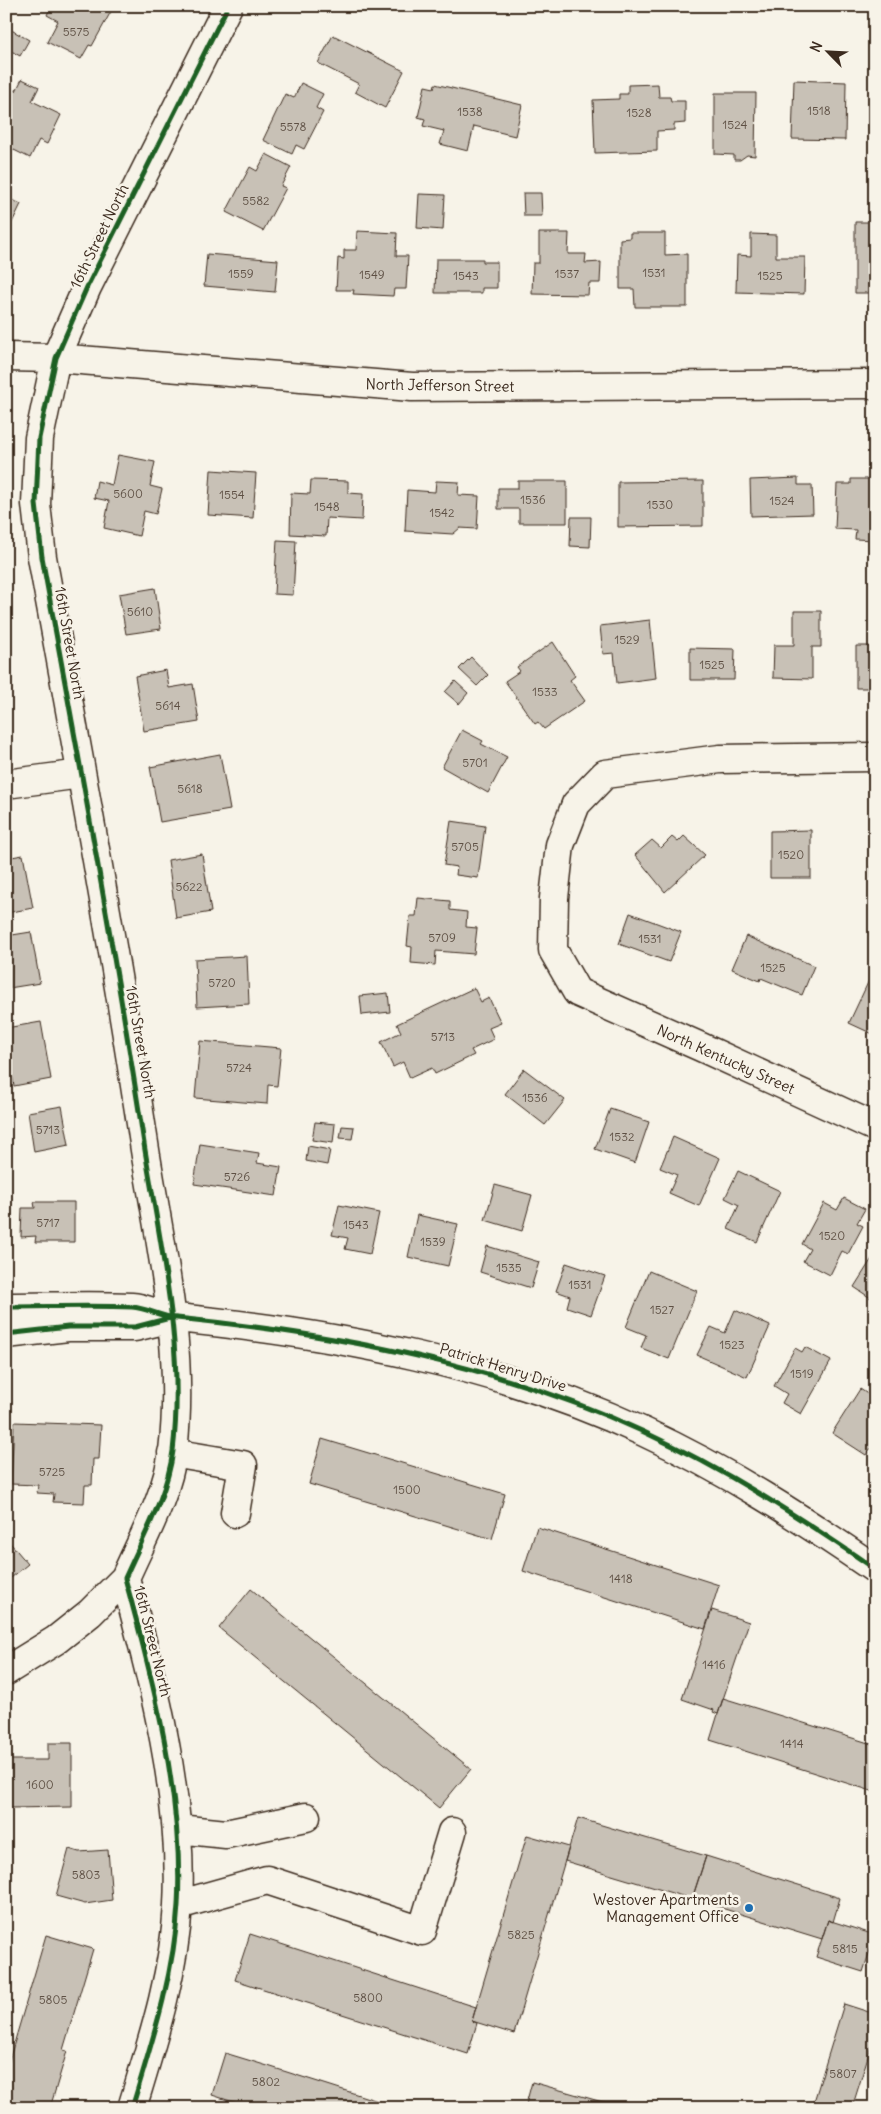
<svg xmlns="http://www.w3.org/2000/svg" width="881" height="2114" font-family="Delius,sans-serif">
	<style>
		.building { fill: #c8c1b6; stroke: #3b2a1e }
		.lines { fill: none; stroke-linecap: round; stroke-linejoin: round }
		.minor-casing { stroke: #3b2a1e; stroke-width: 31 }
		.minor { stroke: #f7f3e8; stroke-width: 28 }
		.cycleway-casing { stroke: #f7f3e8; stroke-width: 8 }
		.cycleway { stroke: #1b5e20; stroke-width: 5 }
		.poi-dot { fill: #1f6fb2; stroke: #f7f3e8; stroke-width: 2 }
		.labels { text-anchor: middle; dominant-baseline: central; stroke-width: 5; stroke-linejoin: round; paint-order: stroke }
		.number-label { font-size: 12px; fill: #5e5044 }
		.street-label { font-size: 15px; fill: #3b2a1e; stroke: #f7f3e8 }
		.poi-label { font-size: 15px; fill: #3b2a1e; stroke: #f7f3e8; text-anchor: end }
	</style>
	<rect width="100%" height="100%" fill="#f7f3e8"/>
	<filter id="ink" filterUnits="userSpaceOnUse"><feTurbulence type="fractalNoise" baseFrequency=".02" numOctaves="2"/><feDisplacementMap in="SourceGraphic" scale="10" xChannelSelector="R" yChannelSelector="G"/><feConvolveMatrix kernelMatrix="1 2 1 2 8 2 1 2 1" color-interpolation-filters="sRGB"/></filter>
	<g filter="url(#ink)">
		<path class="building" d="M51,6H114L92,46L89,45L81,59L47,42L58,21L47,15Z
			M6,27L29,40L20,56L6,48Z
			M333,35L404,71L385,108L355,92L359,84L318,63Z
			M22,79L39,87L32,101L61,115L47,144L39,140L30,158L6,146V86L16,91Z
			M794,80L846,82L845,140L792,139Z
			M301,83L323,94L316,108L323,112L304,149L296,145L292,154L263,140L285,94L294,98Z
			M435,84L522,105L515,136L474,126L468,151L440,144L444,131L423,126L425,119L418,117L425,86L434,88Z
			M658,84L659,97H670L671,101H685V123L674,124V130L657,131V151L595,153L593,100L619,99V94H628V85Z
			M715,93H756L755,156L747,155L740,160H734V155L715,154Z
			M266,154L291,167L281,186L286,188L263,231L226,212L250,167L257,171Z
			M523,193H541L542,216H524Z
			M419,194L445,195L443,230L417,228Z
			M6,197L21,204L6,235Z
			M855,222H875V293H855Z
			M357,231L397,233L396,256H408L406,289H394L393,296L353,294L354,290H336L338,258L344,259V250H356Z
			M539,233H569L568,254H586L585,263L601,262L600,283H589L588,295L532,294L533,263H539Z
			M630,233H665V255L687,254V307H635L634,289H620V239L630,238Z
			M751,234L776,235V257H805L804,294L736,292L737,255L751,256Z
			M207,254L278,260L275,292L204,286Z
			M436,259H483V262H497V288H482V293H435Z
			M118,455L155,462L150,486L162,489L156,514L144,511L139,536L104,528L109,501L94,498L97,481L112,485Z
			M211,470L256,473L253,518L208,515Z
			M798,478V485H812L813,514L751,516L750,480Z
			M851,479H875V540L855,539L856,530L835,529L837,484H851Z
			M311,480L348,481V493L363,494L362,520L327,518L326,536L290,534L291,493L310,494Z
			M436,481L459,482L458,495L479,496L477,529L460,528L453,534L405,531L407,490L435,492Z
			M518,481H567V523H519V509H498V488H518Z
			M703,481V526L618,527V482Z
			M571,517H591L590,547L570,546Z
			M277,540L296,541L293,595L274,594Z
			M155,588L161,629L126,634L119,594Z
			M794,611H821V647H812V679L773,678L774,645H794Z
			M650,620L656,678L617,683L614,653L603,654L600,626Z
			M553,642L575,676L570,680L585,701L544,729L538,722L535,724L505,681L520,671L517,667Z
			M856,646H875V688H856Z
			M690,648L735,649L734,680H690Z
			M471,657L488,675L477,686L459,669Z
			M166,670L169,688L193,684L199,722L144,731L135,676Z
			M455,681L468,693L459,704L445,692Z
			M462,730L483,741L481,744L507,757L488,793L442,767Z
			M220,754L230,810L160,822L150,767Z
			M451,821L485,826L478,878L456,875L457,867L444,865Z
			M811,830V878H770V831Z
			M684,836L705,855L665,892L635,855L652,840L661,848L672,837L678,842Z
			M871,846H875V879H872Z
			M202,854L211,912L176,918L168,860Z
			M23,855L33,908L6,913V858Z
			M418,898L450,901V910L467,912L466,927L477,928L474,954L436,951L435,965L411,963L412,947L407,946L410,916H416Z
			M630,913L681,932L669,962L619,944Z
			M31,932L40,983L9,988L6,977V936Z
			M746,936L814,966L802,995L761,978L760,981L732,969Z
			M247,956L249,1004L197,1007L195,959Z
			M872,974L875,975V1035L849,1023Z
			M474,988L481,1002L489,998L501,1023L489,1028L494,1039L471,1050L474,1055L435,1074L432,1068L410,1078L403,1062L393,1067L381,1042L401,1032L397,1024Z
			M388,993L390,1012L362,1015L360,996Z
			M41,1022L51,1079L14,1086L12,1074L6,1075V1048L9,1047L6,1028Z
			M200,1041L281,1048L277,1086L268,1085L267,1104L195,1098Z
			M524,1069L565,1100L545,1125L505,1094Z
			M62,1106L69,1145L34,1152L28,1112Z
			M610,1109L649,1122L635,1163L595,1149Z
			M315,1122L335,1124L333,1143L312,1140Z
			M342,1126L354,1127L352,1139L340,1138Z
			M673,1137L720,1158L699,1206L669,1193L677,1175L660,1168Z
			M200,1144L259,1153L257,1163L281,1167L276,1196L194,1184Z
			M308,1146L330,1150L327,1165L306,1161Z
			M738,1171L780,1191L757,1242L728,1229L739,1205L725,1198Z
			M495,1185L532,1195L522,1231L485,1220Z
			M844,1198L865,1209L857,1223L863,1226L848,1254L842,1251L830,1275L803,1261L810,1249L802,1244L824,1203L837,1210Z
			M34,1202H74V1242H35L36,1236L21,1237L22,1208H35Z
			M339,1205L379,1213L370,1254L345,1249L348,1238L332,1235Z
			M417,1215L458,1224L448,1266L408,1257Z
			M487,1246L539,1262L531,1288L480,1272Z
			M873,1257L875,1259V1301L854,1287Z
			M566,1263L605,1276L591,1315L567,1307L570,1296L556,1291Z
			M649,1271L697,1291L669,1359L641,1348L646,1335L626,1327Z
			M735,1310L770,1326L747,1377L697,1355L711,1327L725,1333Z
			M805,1347L831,1361L801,1414L782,1403L787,1394L774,1386L795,1348L802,1352Z
			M860,1389L875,1399V1442L866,1455L832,1433Z
			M14,1422L101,1425L99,1459H93L92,1485H85L84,1503L53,1502L54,1494L37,1493L38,1485L11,1484Z
			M322,1439L505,1494L492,1539L309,1484Z
			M537,1527L719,1585L705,1629L523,1571Z
			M6,1538L28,1564L6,1582Z
			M251,1589L471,1769L439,1808L219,1628Z
			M712,1610L749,1622L718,1714L713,1712L714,1710L682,1699Z
			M723,1698L875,1745V1792L710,1740Z
			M48,1743H72V1807L9,1808L8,1760H48Z
			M578,1818L706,1856L692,1899L565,1861Z
			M527,1835L569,1847L514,2034L472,2021Z
			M69,1849L79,1852L108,1850L112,1900L85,1904L56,1896Z
			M706,1856L840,1898L833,1922L828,1920L822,1939L692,1899Z
			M828,1920L875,1935L863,1972L816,1957Z
			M250,1934L476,2007L472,2021L477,2023L468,2054L235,1980Z
			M46,1935L93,1949L63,2050L67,2051L50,2108H6V2071Z
			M844,2004L875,2014L874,2037L852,2108H812Z
			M225,2053L271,2067L400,2108L249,2107L212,2095Z
			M532,2082L620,2107V2108H525Z"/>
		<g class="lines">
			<g class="minor-casing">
				<path id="minor" d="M6,357L56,358L412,387L875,384
					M875,757L720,759L605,774L576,804L560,845L554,898L553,950L577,992L701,1047L875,1127
					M6,784L81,774
					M6,1307C48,1307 90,1305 132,1307C147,1308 161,1317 177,1318C337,1334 497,1364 644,1432C726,1470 801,1518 875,1569
					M6,1334L68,1327H135L168,1319
					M172,1453L243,1465L235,1513
					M6,1671L56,1640L90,1613L125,1578
					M178,1829L226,1834L306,1817
					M178,1905L267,1880L422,1931L452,1832
					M132,2108C152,2042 174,1975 178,1905C184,1800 153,1679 125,1578C143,1537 167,1496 173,1451C185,1350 161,1249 145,1150C115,952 78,754 42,557L36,504L39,438L56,358L87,287L228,6"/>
			</g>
			<use href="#minor" class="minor"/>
			<g class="cycleway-casing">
				<path id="cycleway" d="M6,1307C48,1307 90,1305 132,1307C147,1308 161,1317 177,1318C337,1334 497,1364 644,1432C726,1470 801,1518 875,1569
					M6,1334L68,1327H135L170,1318
					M132,2108C152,2042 174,1975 178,1905C184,1800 153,1679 125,1578C143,1537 167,1496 173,1451C185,1350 161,1249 145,1150C115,952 78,754 42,557L36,504L39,438L56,358L87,287L228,6"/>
			</g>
			<use href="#cycleway" class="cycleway"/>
		</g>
	</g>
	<circle class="poi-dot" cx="749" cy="1908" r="5"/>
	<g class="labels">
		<g class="number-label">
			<text x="76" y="31">5575</text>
			<text x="819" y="110">1518</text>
			<text x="470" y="111">1538</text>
			<text x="639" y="112">1528</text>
			<text x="735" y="124">1524</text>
			<text x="293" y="126">5578</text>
			<text x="256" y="200">5582</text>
			<text x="654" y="272">1531</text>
			<text x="241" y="273">1559</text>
			<text x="567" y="273">1537</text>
			<text x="372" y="274">1549</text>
			<text x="466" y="275">1543</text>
			<text x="770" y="275">1525</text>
			<text x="128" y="493">5600</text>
			<text x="232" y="494">1554</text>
			<text x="533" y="499">1536</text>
			<text x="782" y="500">1524</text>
			<text x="660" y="504">1530</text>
			<text x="327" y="506">1548</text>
			<text x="442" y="512">1542</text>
			<text x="140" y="611">5610</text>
			<text x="627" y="639">1529</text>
			<text x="712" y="664">1525</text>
			<text x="545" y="691">1533</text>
			<text x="168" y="705">5614</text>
			<text x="475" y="762">5701</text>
			<text x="190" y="788">5618</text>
			<text x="465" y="846">5705</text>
			<text x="791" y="854">1520</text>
			<text x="189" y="886">5622</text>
			<text x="442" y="937">5709</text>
			<text x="650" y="938">1531</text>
			<text x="773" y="967">1525</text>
			<text x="222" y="982">5720</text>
			<text x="443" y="1036">5713</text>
			<text x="239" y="1067">5724</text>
			<text x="535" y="1097">1536</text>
			<text x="48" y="1129">5713</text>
			<text x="622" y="1136">1532</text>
			<text x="237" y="1176">5726</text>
			<text x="48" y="1222">5717</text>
			<text x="356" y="1224">1543</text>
			<text x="832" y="1235">1520</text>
			<text x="433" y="1241">1539</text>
			<text x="509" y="1267">1535</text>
			<text x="580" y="1284">1531</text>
			<text x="662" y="1309">1527</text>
			<text x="732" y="1344">1523</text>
			<text x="802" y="1373">1519</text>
			<text x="52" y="1471">5725</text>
			<text x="407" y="1489">1500</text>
			<text x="621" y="1578">1418</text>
			<text x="714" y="1664">1416</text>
			<text x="792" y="1743">1414</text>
			<text x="40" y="1784">1600</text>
			<text x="86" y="1874">5803</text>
			<text x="521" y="1934">5825</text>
			<text x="845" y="1948">5815</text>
			<text x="368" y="1997">5800</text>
			<text x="53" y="1999">5805</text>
			<text x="843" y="2073">5807</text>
			<text x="266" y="2081">5802</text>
		</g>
		<g class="street-label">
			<text transform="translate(99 236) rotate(-64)">16th Street North</text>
			<text transform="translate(440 385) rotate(1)">North Jefferson Street</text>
			<text transform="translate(70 643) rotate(80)">16th Street North</text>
			<text transform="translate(141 1042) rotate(80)">16th Street North</text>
			<text transform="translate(726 1059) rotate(24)">North Kentucky Street</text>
			<text transform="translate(503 1367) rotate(17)">Patrick Henry Drive</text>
			<text transform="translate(153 1641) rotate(76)">16th Street North</text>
		</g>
		<g class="poi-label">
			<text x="739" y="1899">Westover Apartments<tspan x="739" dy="17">Management Office</tspan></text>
		</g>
	</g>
	<rect width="881" height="2114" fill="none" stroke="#f7f3e8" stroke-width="25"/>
	<rect x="12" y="12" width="856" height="2089" fill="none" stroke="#3b2a1e" stroke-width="2" filter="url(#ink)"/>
	<g transform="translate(828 52) rotate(294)" stroke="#f7f3e8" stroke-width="4" paint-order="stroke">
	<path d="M0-4L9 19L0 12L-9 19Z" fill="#3b2a1e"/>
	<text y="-8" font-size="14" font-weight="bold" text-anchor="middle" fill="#3b2a1e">N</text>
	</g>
</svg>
